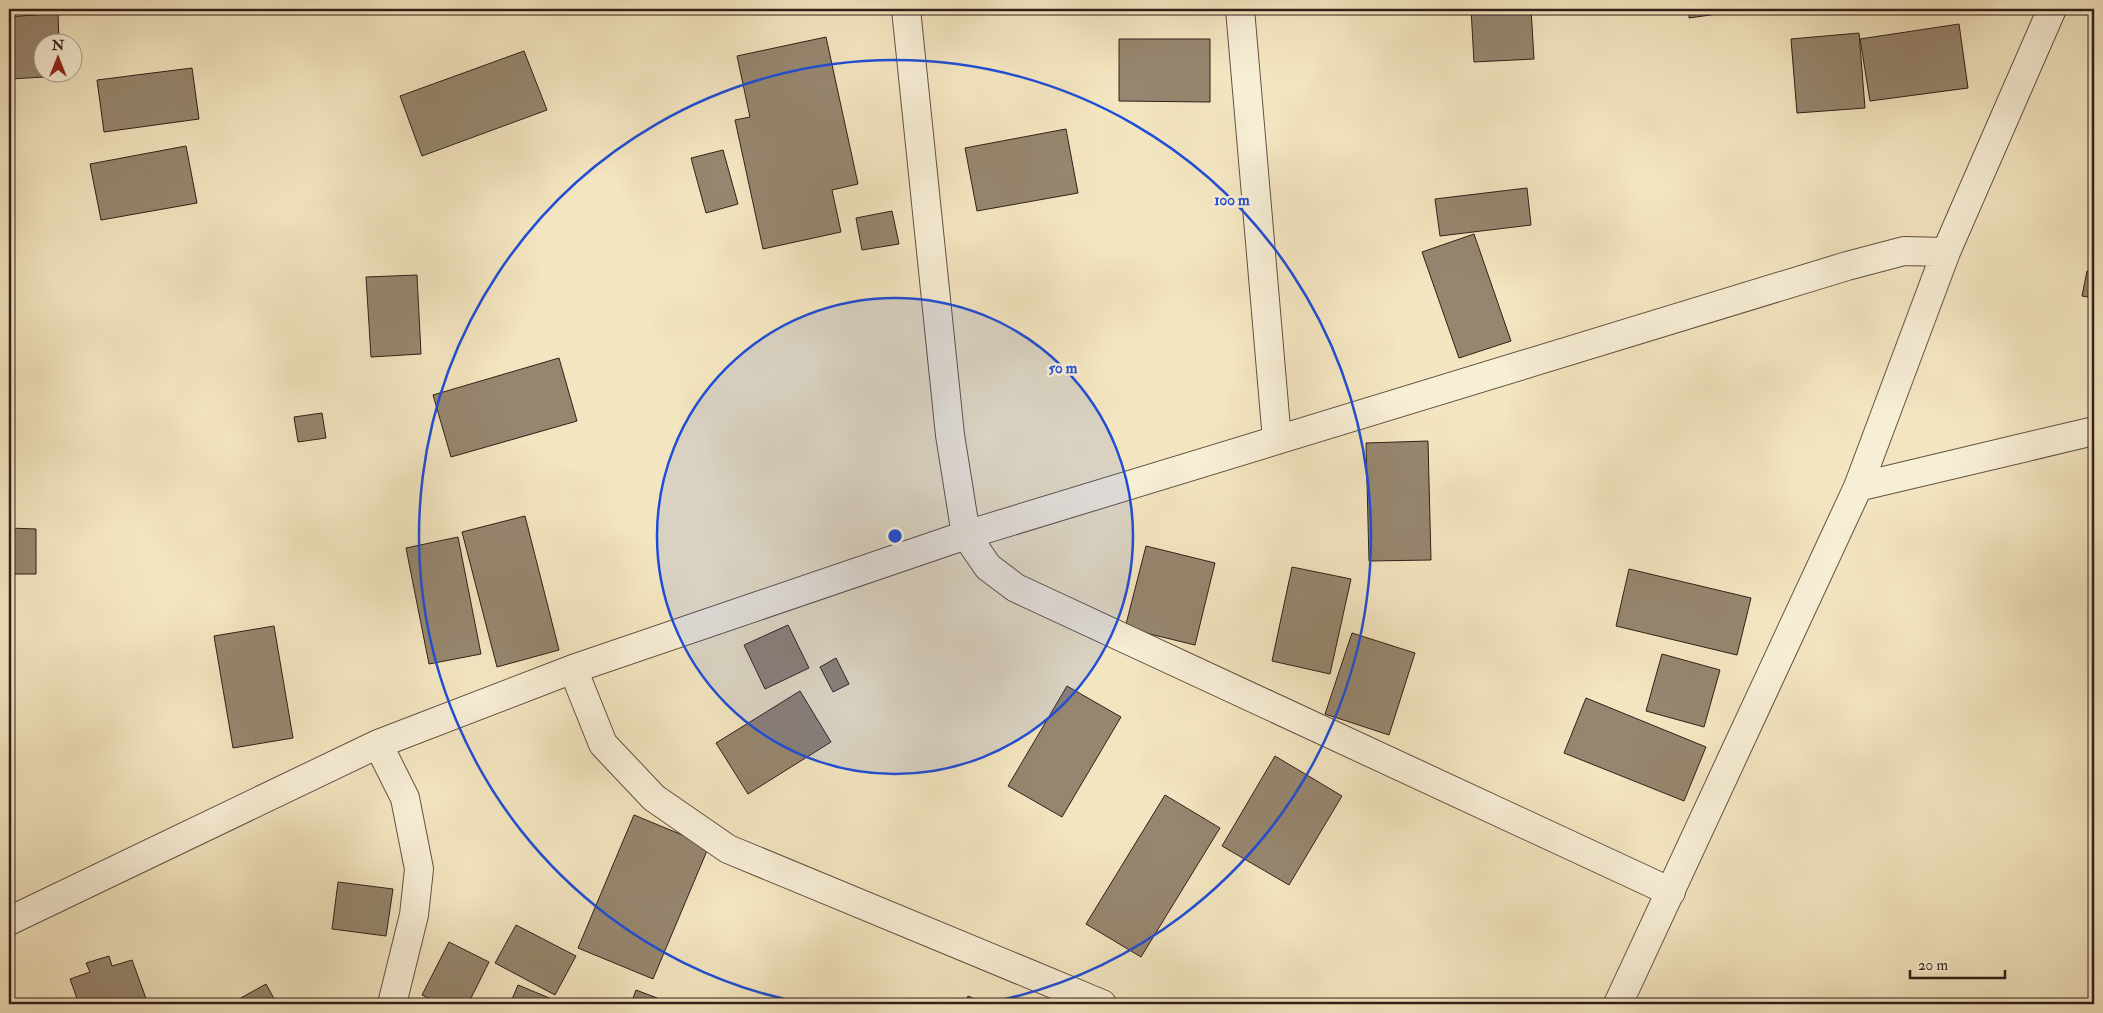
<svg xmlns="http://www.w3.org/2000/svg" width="2103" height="1013" font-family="'IM FELL Double Pica',serif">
	<rect width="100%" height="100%" fill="#f3e5c0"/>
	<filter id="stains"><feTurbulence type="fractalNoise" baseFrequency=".004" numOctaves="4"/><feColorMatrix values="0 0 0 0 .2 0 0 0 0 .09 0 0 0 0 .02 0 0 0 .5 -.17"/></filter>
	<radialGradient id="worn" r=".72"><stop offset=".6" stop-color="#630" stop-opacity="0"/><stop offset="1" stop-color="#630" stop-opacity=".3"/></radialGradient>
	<path fill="#96866f" stroke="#311f18" d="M1471 9H1531L1534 59 1474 62Z
		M1689 9H1753L1689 18Z
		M58 13 59 42H42V72H62V76L9 79V17Z
		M1959 24 1968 88 1870 101 1860 39Z
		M1859 33 1865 108 1797 113 1791 39Z
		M826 37 858 184 832 190 841 232 763 249 735 120 750 117 737 56Z
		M1119 39H1210V102L1119 101Z
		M524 51 547 110 422 156 400 96Z
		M192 68 199 119 104 132 97 80Z
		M1066 129 1078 193 977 211 965 148Z
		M186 146 197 203 101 220 90 164Z
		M723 150 738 204 706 213 691 158Z
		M1527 188 1531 225 1440 236 1435 199Z
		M892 211 899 244 862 250 856 218Z
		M1474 234 1511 341 1459 358 1422 252Z
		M2087 271 2094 273V298L2082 296Z
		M417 275 421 354 371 357 366 277Z
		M559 358 577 421 451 457 433 395Z
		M322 413 326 438 298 442 294 417Z
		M1428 441 1431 560 1369 561 1366 443Z
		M525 516 559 650 497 667 462 532Z
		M9 528 36 529V574H9Z
		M458 537 481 654 429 664 406 548Z
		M1146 546 1215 563 1195 645 1125 628Z
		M1292 567 1351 579 1330 674 1272 661Z
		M1629 569 1751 598 1737 655 1616 626Z
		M788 625 809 668 765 689 744 645Z
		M274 626 293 738 233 748 214 636Z
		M1352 633 1415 653 1389 735 1325 714Z
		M1662 654 1720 670 1704 727 1646 711Z
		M836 658 849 684 833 692 820 667Z
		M1067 686 1121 717 1062 817 1008 786Z
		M800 691 831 742 748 794 716 743Z
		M1586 698 1706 747 1684 801 1564 753Z
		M1275 756 1342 796 1289 885 1222 846Z
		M1165 795 1220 828 1141 957 1086 924Z
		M634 815 709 846 653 979 578 948Z
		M338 882 393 889 386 936 332 929Z
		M516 925 576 956 555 995 495 963Z
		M449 942 489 962 468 1004H440L422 995Z
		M109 956 112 966 132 960 148 1004H79L70 979 90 972 86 963Z
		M266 984 277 1004H230Z
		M518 985 559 1002 558 1004H510Z
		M636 990 673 1004H631Z
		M968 996 986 1004H964Z"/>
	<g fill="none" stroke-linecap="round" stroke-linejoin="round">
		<defs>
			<path id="street" d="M906 9 950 435 966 535 988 567 1016 588 1671 892
				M1240 9 1277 440
				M1858 487 2094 431
				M573 669 603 744 654 798 728 849 1102 1004
				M378 744 405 798 419 869 414 915 392 1004
				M9 921 378 744 573 669 966 535 1847 266 1904 251 1946 252
				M1618 1004 1858 487 1946 252 2052 9"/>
		</defs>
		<use href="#street" stroke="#625042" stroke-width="30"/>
		<use href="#street" stroke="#f7eed6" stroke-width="28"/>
	</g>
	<circle cx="895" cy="536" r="238" fill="#1d4ed8" fill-opacity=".12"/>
	<g fill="none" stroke="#1d4ed8" stroke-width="2.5">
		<circle cx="895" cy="536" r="238"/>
		<path d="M808 1004A476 476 0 1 1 982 1004"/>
	</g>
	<circle cx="895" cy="536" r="8" fill="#1d4ed8" stroke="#f7eed6" stroke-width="2.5"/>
	<g font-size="15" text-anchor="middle" font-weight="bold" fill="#1d4ed8" stroke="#f7eed6" stroke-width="5" stroke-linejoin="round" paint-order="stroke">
		<text x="1232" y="205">100 m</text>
		<text x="1063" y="373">50 m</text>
	</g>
	<rect width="2103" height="1013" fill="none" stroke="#f3e5c0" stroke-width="30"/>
	<rect x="10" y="10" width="2083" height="993" fill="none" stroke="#311f18" stroke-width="2.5"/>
	<rect x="15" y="15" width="2073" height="983" fill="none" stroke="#311f18"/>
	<g transform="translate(58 58)"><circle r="24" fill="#f7eed6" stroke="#a89b8a"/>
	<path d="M0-4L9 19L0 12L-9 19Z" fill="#8f2418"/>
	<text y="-8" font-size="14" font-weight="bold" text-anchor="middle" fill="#311f18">N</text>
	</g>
	<path d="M1910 970v8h95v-8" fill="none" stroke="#311f18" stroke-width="2.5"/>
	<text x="1918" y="970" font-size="15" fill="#311f18" stroke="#f7eed6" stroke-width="4" paint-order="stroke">20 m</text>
	<rect width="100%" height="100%" filter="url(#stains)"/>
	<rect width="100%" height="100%" fill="url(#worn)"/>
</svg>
